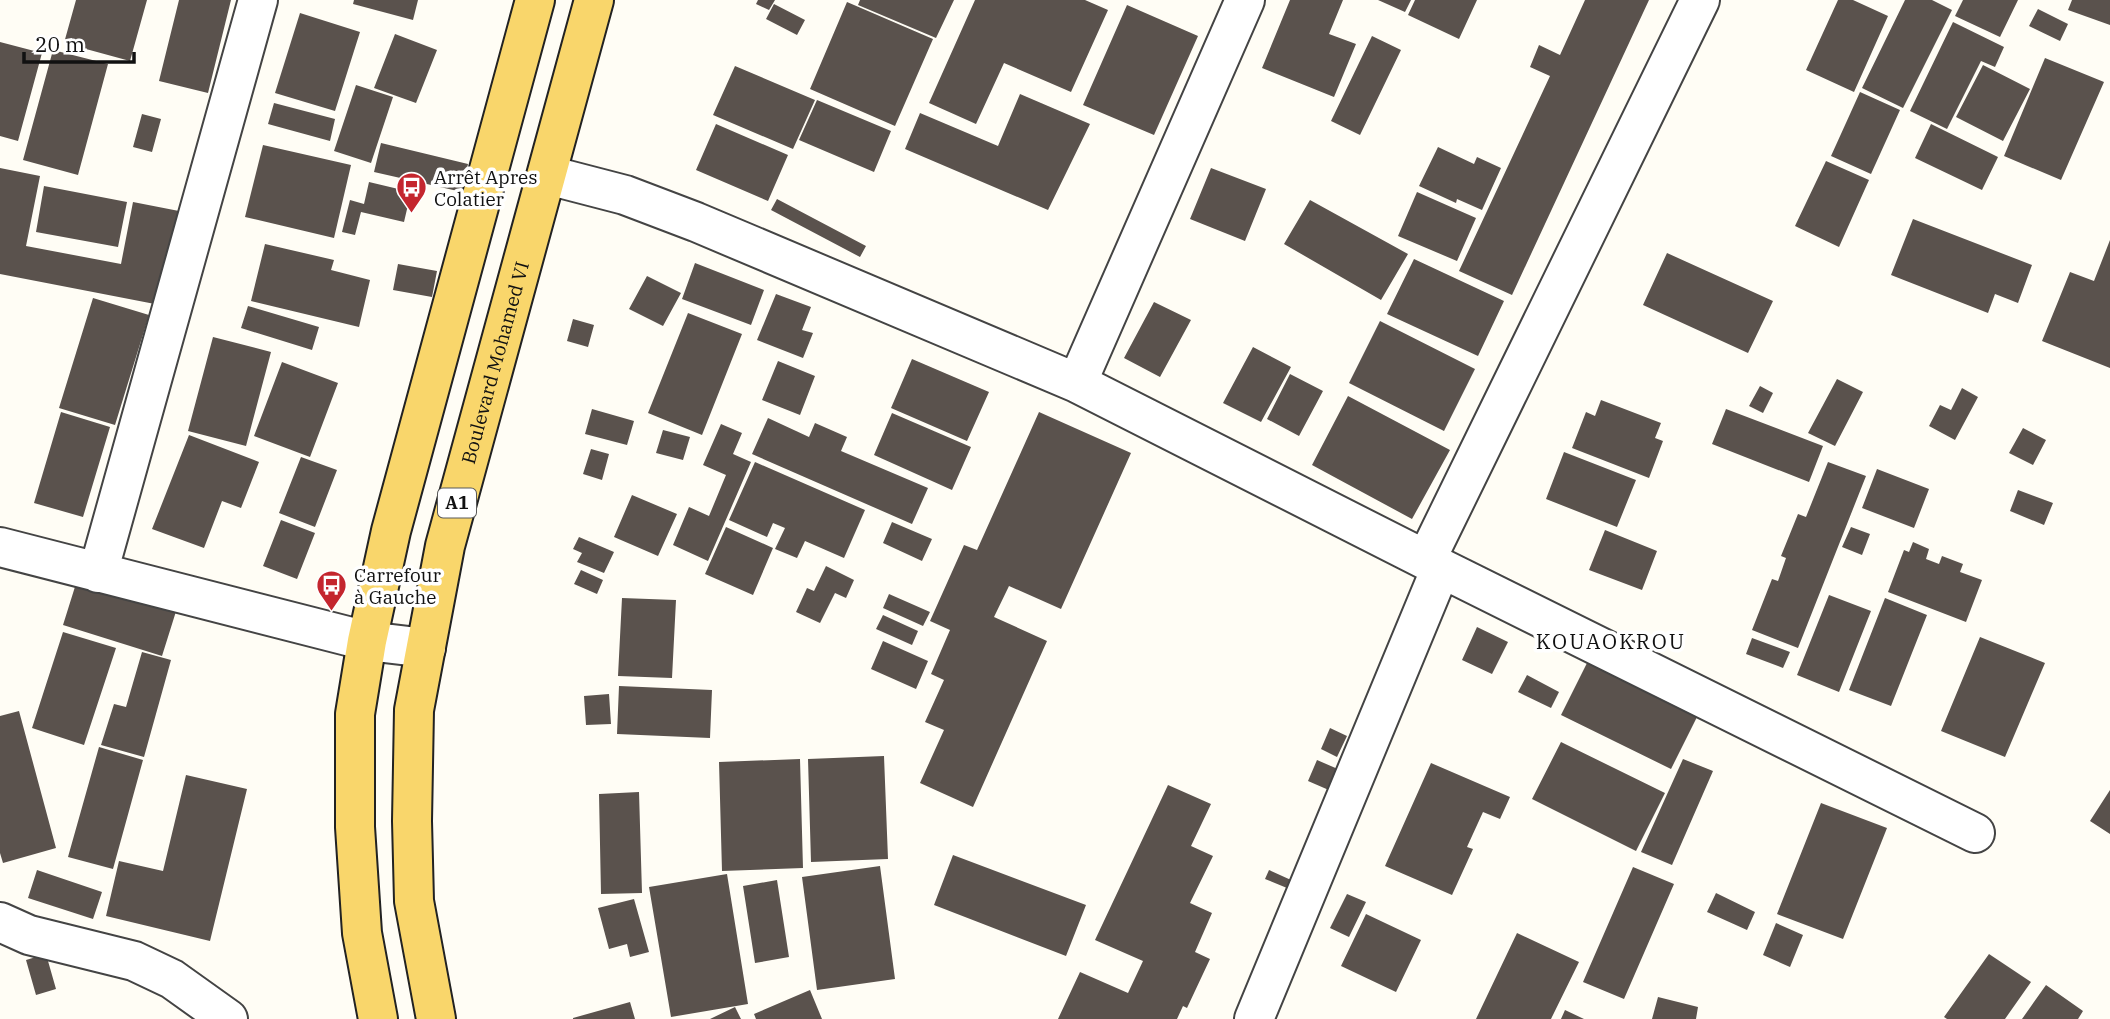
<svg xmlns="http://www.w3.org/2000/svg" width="2110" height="1019" font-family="'IBM Plex Serif',serif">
	<rect width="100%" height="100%" fill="#fffdf5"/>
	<path fill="#5a524d" d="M76 0H147L130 61 64 43Z
		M179 0H231L208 93 159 81Z
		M354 0H418L413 20 353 4Z
		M758 0H775L769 10 756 4Z
		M860 0H954L936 38 858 5Z
		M975 0H1085L1108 10 1071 92 1004 63 976 124 929 103Z
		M1290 0H1343L1329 34 1356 44 1334 97 1262 68Z
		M1378 0H1411L1405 12Z
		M1415 0H1477L1459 39 1408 15Z
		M1585 0H1649L1512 295 1459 271 1550 76 1530 67 1539 45 1560 55Z
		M1838 0H1853L1888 16 1854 92 1806 70Z
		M1905 0H1932L1952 10 1903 108 1862 88Z
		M1963 0H2018L2000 37 1955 16Z
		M2072 0H2110V25L2068 10Z
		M847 2 933 39 895 126 810 89Z
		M774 4 805 20 797 35 766 19Z
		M1127 5 1198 36 1154 135 1083 105Z
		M2038 9 2068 24 2060 41 2029 26Z
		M300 13 360 32 335 111 275 93Z
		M1953 22 2004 47 1995 67 1981 61 1947 129 1910 111Z
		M395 34 437 50 416 103 374 88Z
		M1372 36 1401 50 1360 135 1331 121Z
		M0 42 42 53 18 141 0 136Z
		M53 50 108 64 78 175 23 160Z
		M2045 58 2104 82 2061 180 2004 156Z
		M1983 65 2030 89 2003 141 1956 117Z
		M735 66 815 100 793 149 713 115Z
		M356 85 393 97 371 163 334 151Z
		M1860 92 1900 110 1871 174 1831 156Z
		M1020 94 1090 124 1048 210 905 149 920 113 998 146Z
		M817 100 891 131 874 172 799 140Z
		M274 103 335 119 330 141 268 124Z
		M142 114 161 119 152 152 133 147Z
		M716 124 788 155 768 201 696 170Z
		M1931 124 1998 157 1982 190 1915 158Z
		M381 143 468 164 462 192 374 172Z
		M263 145 351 165 334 238 245 217Z
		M1438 147 1474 164 1477 157 1501 168 1482 210 1457 199 1456 203 1419 186Z
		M1826 161 1869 180 1839 247 1795 226Z
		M0 168 40 176 26 246 121 264 133 202 179 211 160 305 0 274Z
		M1211 168 1266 189 1245 241 1190 219Z
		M369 182 411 192 404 222 361 212 355 235 342 232 350 200 364 204Z
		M44 186 127 202 118 247 36 232Z
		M1417 192 1476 218 1457 261 1398 236Z
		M777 199 866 246 860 257 771 210Z
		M1310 200 1408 254 1381 300 1284 244Z
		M1913 219 2032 265 2018 303 1995 294 1988 313 1891 275Z
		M2110 240V368L2042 341 2070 272 2094 281Z
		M265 244 334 260 331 270 370 280 359 327 251 301Z
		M1667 253 1773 301 1748 353 1643 305Z
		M1414 259 1504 301 1478 356 1387 314Z
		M695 263 764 290 751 325 682 299Z
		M398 264 437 271 432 297 393 290Z
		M647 276 681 293 663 326 629 309Z
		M776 294 811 307 802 330 813 333 803 358 757 340Z
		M93 298 149 315 115 425 59 408Z
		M1154 302 1191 320 1160 377 1124 358Z
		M248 306 319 327 312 350 241 328Z
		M688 313 742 334 702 435 648 413Z
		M573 319 594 325 588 347 567 341Z
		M1380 321 1475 369 1444 431 1349 383Z
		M213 337 271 352 246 446 188 431Z
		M1253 347 1291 367 1261 422 1223 403Z
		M912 359 989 392 967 441 891 408Z
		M778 361 815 376 800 415 762 400Z
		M282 362 338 383 310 457 254 436Z
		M1290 374 1323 391 1299 436 1267 419Z
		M1837 379 1863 392 1835 446 1808 433Z
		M1760 386 1773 393 1763 413 1749 406Z
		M1962 388 1978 397 1955 440 1929 426 1940 405 1951 410Z
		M1348 396 1450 450 1412 519 1312 465Z
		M1601 400 1661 423 1655 438 1663 441 1649 478 1572 448 1586 412 1595 416Z
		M592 409 634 421 627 445 585 434Z
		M1726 409 1823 446 1809 482 1712 444Z
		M61 412 110 427 83 517 34 503Z
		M1039 412 1131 453 1061 609 1009 586 994 617 1047 641 973 807 920 783 944 730 925 722 944 680 931 674 950 630 930 621 964 545 977 550Z
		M892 413 971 447 952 490 874 455Z
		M768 418 809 437 815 423 847 437 841 451 928 488 912 524 752 454Z
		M721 424 742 433 733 454 751 462 708 561 673 545 689 507 709 516 726 475 703 465Z
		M2023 428 2046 440 2033 465 2009 453Z
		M663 430 690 437 683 460 656 453Z
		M189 435 259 462 241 508 222 501 204 548 152 529Z
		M591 449 609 454 602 480 583 474Z
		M1564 452 1636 480 1617 527 1546 499Z
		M301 457 337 470 315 527 279 513Z
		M755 462 865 510 844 558 805 541 797 558 775 549 785 528 773 523 767 537 729 520Z
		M1828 462 1866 476 1798 648 1752 630 1772 579 1778 581 1786 558 1781 556 1798 514 1806 517Z
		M1877 469 1929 489 1914 528 1862 508Z
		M2018 490 2053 503 2044 525 2010 511Z
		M632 495 677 514 658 556 614 537Z
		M281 520 315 533 297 579 263 566Z
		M892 522 932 539 922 561 883 543Z
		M726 527 773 548 753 595 705 574Z
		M1851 527 1870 534 1862 555 1842 547Z
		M1605 530 1657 551 1642 590 1589 570Z
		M579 537 614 552 604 573 577 562 582 553 573 549Z
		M1913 542 1929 549 1926 559 1939 564 1942 556 1963 564 1960 572 1982 580 1966 622 1888 592 1904 550 1909 552Z
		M826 566 854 580 846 598 835 593 820 623 796 612 807 588 814 591Z
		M581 570 603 580 597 594 574 584Z
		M79 574 178 605 162 656 63 625Z
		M889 594 930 612 923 626 883 608Z
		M1829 595 1871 611 1839 692 1797 675Z
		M622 598 676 600 672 678 618 676Z
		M1885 598 1927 615 1891 706 1849 690Z
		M883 615 918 631 912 645 876 629Z
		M1477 627 1508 642 1492 674 1462 660Z
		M63 632 116 648 84 745 32 728Z
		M1980 637 2045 663 2005 757 1941 731Z
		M1752 638 1790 652 1783 668 1746 654Z
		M883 641 928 661 916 689 871 669Z
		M1593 651 1703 705 1671 769 1561 715Z
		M142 652 171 660 144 757 101 745 114 704 126 707Z
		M1527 675 1559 692 1551 708 1518 692Z
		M619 686 712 690 710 738 617 734Z
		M609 694 611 724 586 725 584 696Z
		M19 711 56 848 3 863 0 853V716Z
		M1330 728 1347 736 1337 757 1321 749Z
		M1561 742 1665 793 1636 851 1532 799Z
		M99 747 143 760 113 869 68 857Z
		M884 756 888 859 811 862 808 759Z
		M800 759 803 868 722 871 719 762Z
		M1683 759 1713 771 1672 865 1641 852Z
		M1317 760 1347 773 1338 794 1308 781Z
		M1431 763 1510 797 1500 819 1483 812 1467 847 1473 849 1452 895 1385 866Z
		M186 775 247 789 210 941 106 916 119 861 163 871Z
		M1168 785 1211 804 1191 846 1213 856 1190 903 1212 913 1195 952 1210 959 1187 1008 1183 1006 1177 1019H1058L1080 972 1128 993 1143 961 1095 940Z
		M2110 790V834L2090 821Z
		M639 792 642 893 601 894 599 794Z
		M1821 803 1887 828 1843 939 1777 914Z
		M953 855 1086 905 1066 956 934 905Z
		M880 866 895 979 817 990 802 877Z
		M1633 867 1674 884 1624 999 1583 982Z
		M37 870 102 892 93 919 28 898Z
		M1269 870 1291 880 1287 888 1265 879Z
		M727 874 748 1004 671 1017 649 887Z
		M777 880 789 957 755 963 743 886Z
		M1716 893 1755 912 1747 930 1707 912Z
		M1347 894 1366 902 1349 937 1330 928Z
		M634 899 649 952 630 957 627 944 609 949 598 908Z
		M1366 914 1421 940 1396 992 1341 966Z
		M1776 923 1803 935 1790 967 1763 955Z
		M1517 933 1579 962 1551 1019H1476Z
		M46 954 56 989 36 995 26 960Z
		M1989 954 2031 982 2005 1019H1947L1944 1017Z
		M2046 985 2083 1011 2078 1019H2022Z
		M810 990 822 1019H756L754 1014Z
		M1658 997 1698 1007 1696 1019H1652Z
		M630 1002 635 1019H573V1018Z
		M735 1007 741 1019H710Z
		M1565 1010 1584 1019H1561Z"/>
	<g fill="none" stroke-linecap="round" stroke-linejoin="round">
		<defs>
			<path id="street" d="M548 175 625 195 696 222 1077 383 1426 560
				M1077 383 1245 0
				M0 547 367 641 426 648
				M1441 568 1975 833
				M98 573 258 0
				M0 922 29 935 134 961 172 979 228 1019
				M1254 1019 1441 568 1426 560 1700 0"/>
			<g id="primary">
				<path d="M378 1019 362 933 355 827V714L367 641 391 531 535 0"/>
				<path id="s1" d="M436 1019 414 901 412 821 414 710 445 546 594 0"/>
			</g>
		</defs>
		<use href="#street" stroke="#444" stroke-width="42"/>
		<use href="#primary" stroke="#222" stroke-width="42"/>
		<use href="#street" stroke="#fff" stroke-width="38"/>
		<use href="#primary" stroke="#f9d66b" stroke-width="38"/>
	</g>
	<defs>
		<symbol id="bus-pin" viewBox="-11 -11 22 30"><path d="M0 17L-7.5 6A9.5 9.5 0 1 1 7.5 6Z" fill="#c4262e" stroke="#fff"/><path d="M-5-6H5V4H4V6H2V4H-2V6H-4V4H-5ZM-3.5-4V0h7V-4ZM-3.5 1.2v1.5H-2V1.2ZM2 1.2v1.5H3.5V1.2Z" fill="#fff"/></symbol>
	</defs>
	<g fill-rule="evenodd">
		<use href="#bus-pin" x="394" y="170" width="35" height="47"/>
		<use href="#bus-pin" x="314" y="568" width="35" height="47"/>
	</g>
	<g text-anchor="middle" stroke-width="7" stroke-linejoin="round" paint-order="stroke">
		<rect fill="#fff" stroke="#585858" stroke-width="2" x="438" y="488.5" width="38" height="29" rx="5"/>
		<g font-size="18" font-weight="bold" fill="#111">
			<text x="457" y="509">A1</text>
		</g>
		<g font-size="19" fill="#111" stroke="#fff" text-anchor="start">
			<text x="434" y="184">Arrêt Apres<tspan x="434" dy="22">Colatier</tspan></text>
			<text x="354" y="582">Carrefour<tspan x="354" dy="22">à Gauche</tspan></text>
		</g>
		<g font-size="19" fill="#111" stroke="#fff">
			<text dy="7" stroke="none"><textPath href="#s1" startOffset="668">Boulevard Mohamed VI</textPath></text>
		</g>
		<g font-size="21" letter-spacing="2" fill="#111" stroke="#fff">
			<text x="1611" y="649">KOUAOKROU</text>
		</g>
	</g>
	<path d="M24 52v10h110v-10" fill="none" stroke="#111111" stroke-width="3.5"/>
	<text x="35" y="52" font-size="21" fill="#111111" stroke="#ffffff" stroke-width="5" paint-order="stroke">20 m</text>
</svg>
